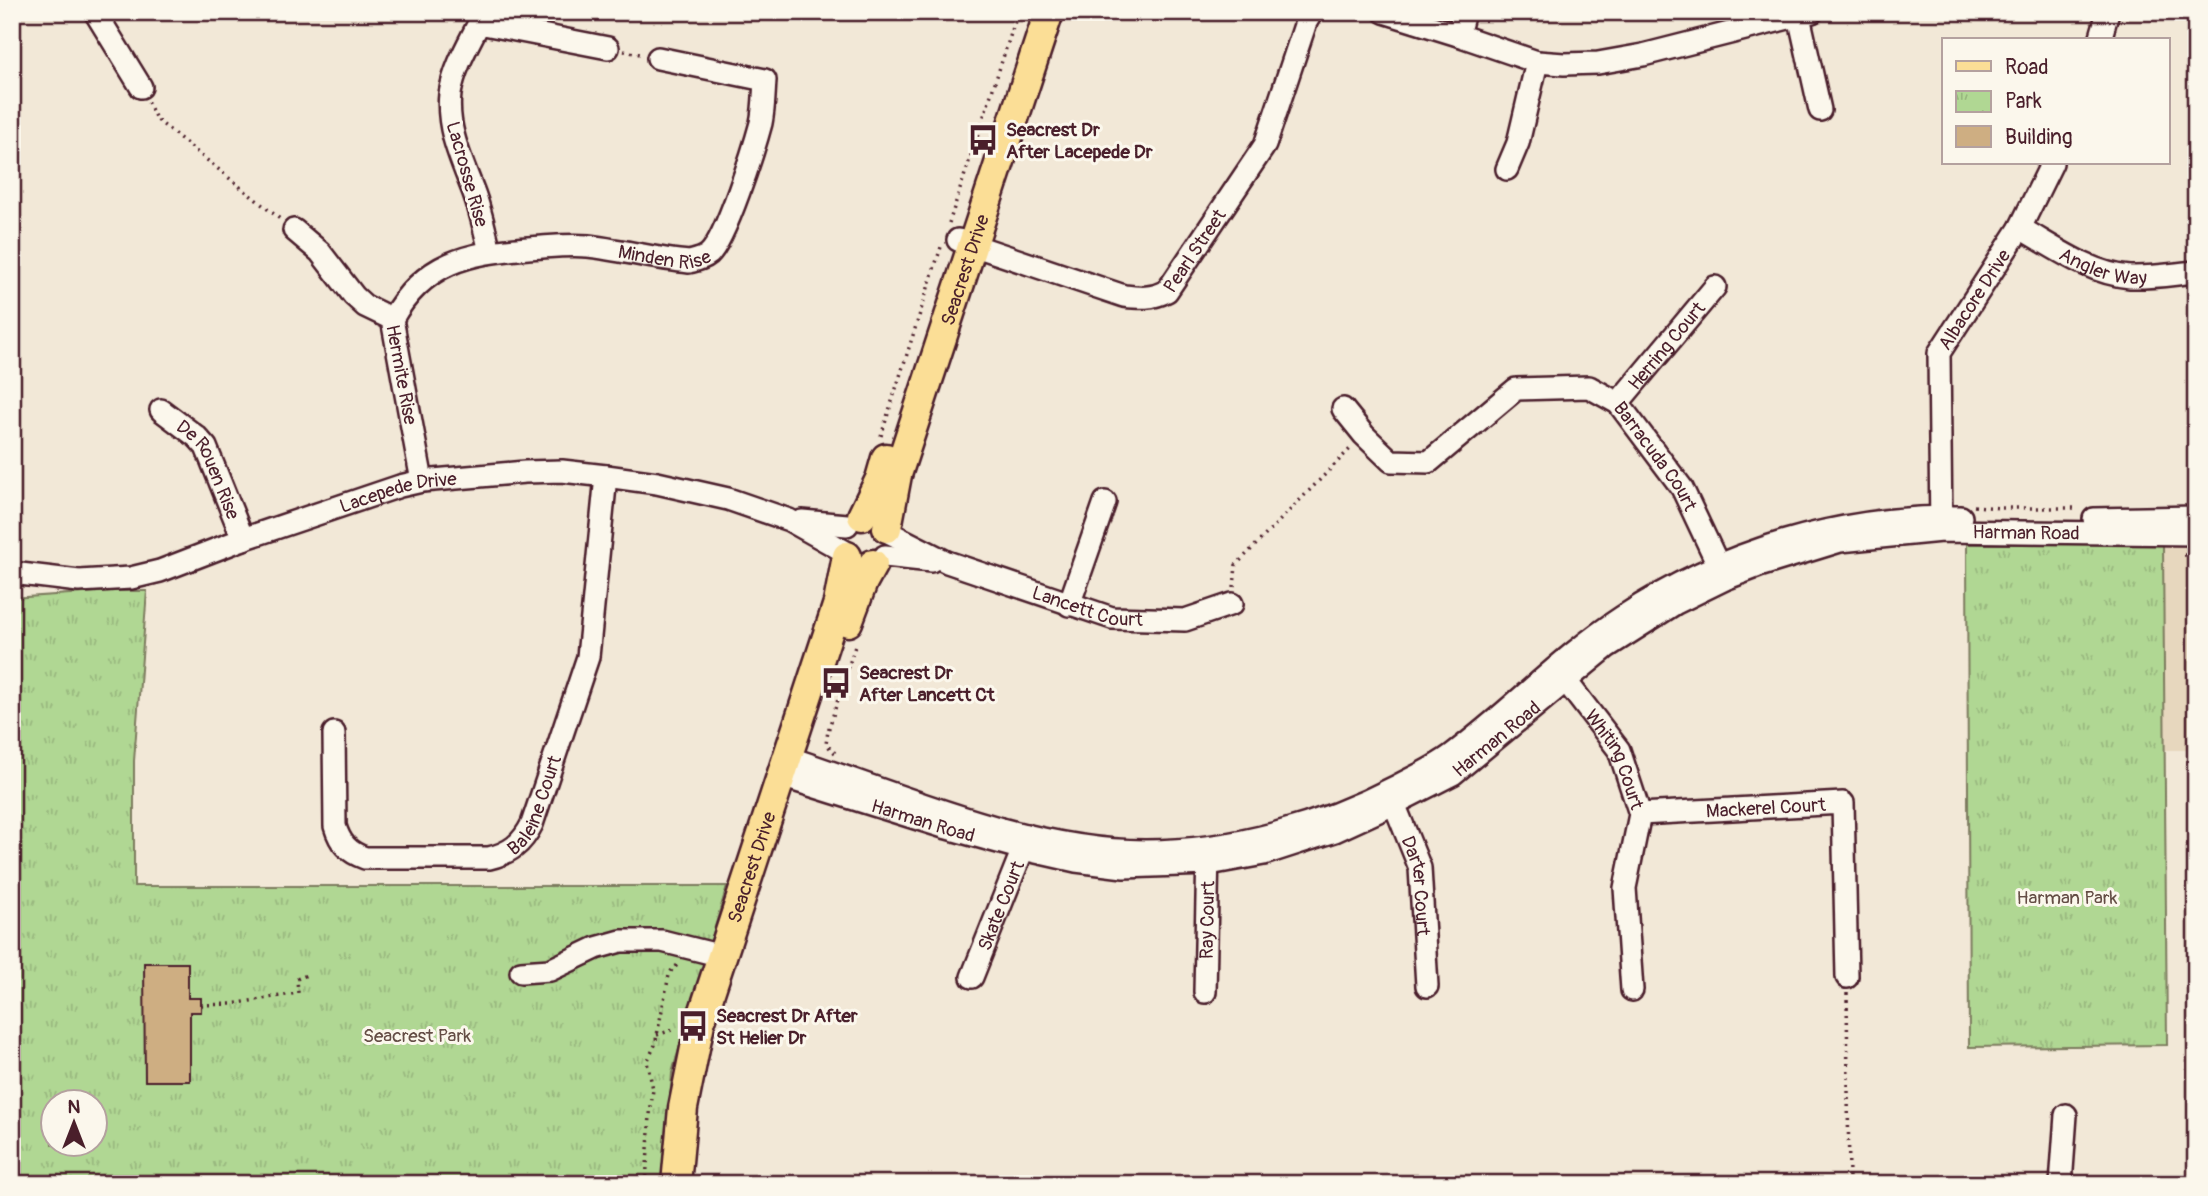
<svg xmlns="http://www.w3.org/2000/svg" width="2208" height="1196" font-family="Pangolin,sans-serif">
	<defs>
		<pattern id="park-tufts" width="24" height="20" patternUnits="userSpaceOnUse" patternTransform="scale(1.75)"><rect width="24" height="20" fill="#b0d793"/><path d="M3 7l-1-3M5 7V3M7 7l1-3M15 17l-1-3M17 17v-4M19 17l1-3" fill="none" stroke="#99b87f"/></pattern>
	</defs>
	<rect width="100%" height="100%" fill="#f2e8d7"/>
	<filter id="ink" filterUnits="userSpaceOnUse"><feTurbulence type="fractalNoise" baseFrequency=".0143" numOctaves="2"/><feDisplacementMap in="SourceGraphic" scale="14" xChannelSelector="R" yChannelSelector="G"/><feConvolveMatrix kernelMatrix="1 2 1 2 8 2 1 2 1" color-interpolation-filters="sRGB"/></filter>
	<g filter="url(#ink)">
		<path fill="#e7d7be" d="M2196 543V750H2165L2163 544Z"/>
		<path fill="url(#park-tufts)" stroke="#7d7b5f" stroke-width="2" fill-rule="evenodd" d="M1967 544H2163L2167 1045 1969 1047Z
			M113 591H147L134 761V886H727L672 1073 664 1184H12V598ZM52 1102H94V1144H52Z"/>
		<path fill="#ceae82" stroke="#4a1f2b" stroke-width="2" d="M144 963H188V998H201V1012H190V1081H145Z"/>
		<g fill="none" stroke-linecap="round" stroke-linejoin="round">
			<defs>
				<g id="minor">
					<path d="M95 12 141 87"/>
					<path d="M1384 12 1458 35 1537 62 1564 64 1598 63 1643 55 1812 12"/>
					<path d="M1799 16 1820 110"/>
					<path d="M1458 35 1464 12"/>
					<path d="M2100 40 2108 12"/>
					<path d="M1507 169 1518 143 1537 62"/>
					<path id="s1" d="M2020 228C2054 247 2090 274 2130 277 2151 278 2174 274 2196 272"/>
					<path id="s2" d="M294 230 320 252 354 296 365 306 392 319 422 481"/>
					<path id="s3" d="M958 240 1124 296C1140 298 1152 299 1167 291L1265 145 1306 22 1312 12"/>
					<path d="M490 251C485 232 481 212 474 193 462 161 446 129 450 94 454 68 468 45 479 23L608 48"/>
					<path id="s4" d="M392 319C424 262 468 253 528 248 548 247 568 244 588 246 622 250 655 259 689 262 697 260 703 259 709 254 726 238 754 149 761 123 764 109 764 94 765 80L658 58"/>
					<path id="s5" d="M1618 403 1715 287"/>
					<path id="s6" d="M1343 409 1364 435 1391 461 1429 462 1516 389 1589 387 1618 403 1682 488 1724 577"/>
					<path id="s7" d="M161 410 197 437 206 447 243 539"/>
					<path d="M2094 519 2196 517"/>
					<path d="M802 521 847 525"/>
					<path id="s8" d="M1941 529 1939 353 2020 228 2052 163"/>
					<path id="s9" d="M890 533 947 562 1112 618 1185 620 1232 604"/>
					<path d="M885 556 931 561"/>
					<path id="s10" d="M12 573 79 581 131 578 160 571 243 539 400 486 422 481 525 472 562 471 606 476 657 483 728 499 789 520 844 551"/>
					<path d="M1069 605 1105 502"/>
					<path id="s11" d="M1556 668 1619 750 1640 814 1625 888 1632 990"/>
					<path id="s12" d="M334 733 335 826C340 843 348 852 365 858H489C510 853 522 844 532 824L588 657 606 476"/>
					<path d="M787 757C900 794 1026 851 1145 851 1233 851 1320 826 1397 786 1416 776 1436 767 1453 754 1511 711 1561 657 1622 617 1722 551 1841 515 1961 517"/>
					<path id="s13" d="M781 776 947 828 1023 849 1076 861 1124 867 1209 864 1264 854 1335 831 1394 804 1453 774 1607 647 1676 603 1725 579 1759 566 1840 541 1941 531 2196 534"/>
					<path id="s14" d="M1389 791 1420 868 1427 986"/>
					<path id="s15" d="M1640 814 1843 803 1847 977"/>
					<path d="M521 972 550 970 596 948 621 941H662L722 956"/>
					<path id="s16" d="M972 977 1023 849 1026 835"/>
					<path id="s17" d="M1205 992 1208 851"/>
					<path d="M2061 1184 2066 1115"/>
				</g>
				<g id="major">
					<path d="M862 516 880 479 886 458"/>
					<path id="s18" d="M887 528 897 475 1049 12"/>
					<path d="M848 622 863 582 873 564"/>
					<path id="s19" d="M676 1184 683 1108 700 1023 838 603 847 556"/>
				</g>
			</defs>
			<use href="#minor" stroke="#4a1f2b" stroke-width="26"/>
			<use href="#major" stroke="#4a1f2b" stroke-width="33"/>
			<path stroke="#4a1f2b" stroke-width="3.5" stroke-dasharray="2 5" stroke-linecap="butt" d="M624 51 640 54
				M148 102 156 119 280 219
				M949 223 1018 12
				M881 436 941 247
				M1974 506 2002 508H2078
				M2184 555H2196
				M1234 587 1236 565 1352 447
				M835 753 826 744 828 731 856 643
				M1847 993 1849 1184
				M201 1005 232 1004 298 993 297 979 309 974
				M657 1035 675 1029
				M646 1184 650 1115 653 1089 647 1062 655 1045 669 975 673 968 678 965"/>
			<use href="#minor" stroke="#fbf7ec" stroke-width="21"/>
			<use href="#major" stroke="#fbde96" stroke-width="28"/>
		</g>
	</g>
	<defs>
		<symbol id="bus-bare" viewBox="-9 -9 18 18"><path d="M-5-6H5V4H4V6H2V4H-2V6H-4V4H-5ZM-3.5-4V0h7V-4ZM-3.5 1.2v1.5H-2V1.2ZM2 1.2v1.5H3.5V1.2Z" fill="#4a1f2b" stroke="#fbf7ec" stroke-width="2.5" paint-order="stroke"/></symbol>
	</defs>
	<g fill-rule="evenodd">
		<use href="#bus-bare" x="961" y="118" width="44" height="44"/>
		<use href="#bus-bare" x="814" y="661" width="44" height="44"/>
		<use href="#bus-bare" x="671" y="1004" width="44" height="44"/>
	</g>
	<g text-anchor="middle" stroke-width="6" stroke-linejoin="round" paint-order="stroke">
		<g font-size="19" font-weight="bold" fill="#4a1f2b" stroke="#fbf7ec" text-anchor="start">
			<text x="1006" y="136">Seacrest Dr<tspan x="1006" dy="22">After Lacepede Dr</tspan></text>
			<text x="859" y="679">Seacrest Dr<tspan x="859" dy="22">After Lancett Ct</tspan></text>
			<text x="716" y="1022">Seacrest Dr After<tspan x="716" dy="22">St Helier Dr</tspan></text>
		</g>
		<g font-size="19" fill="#4a1f2b" stroke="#fbf7ec">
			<text transform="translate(468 174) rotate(74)" y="7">Lacrosse Rise</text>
			<text dy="7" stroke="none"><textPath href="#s4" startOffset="299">Minden Rise</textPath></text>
			<text dy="7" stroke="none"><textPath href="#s3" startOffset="268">Pearl Street</textPath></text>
			<text dy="7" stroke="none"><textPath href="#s1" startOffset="93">Angler Way</textPath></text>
			<text dy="7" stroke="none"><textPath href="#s18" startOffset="270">Seacrest Drive</textPath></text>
			<text dy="7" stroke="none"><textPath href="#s8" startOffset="240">Albacore Drive</textPath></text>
			<text dy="7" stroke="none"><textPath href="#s5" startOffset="75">Herring Court</textPath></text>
			<text dy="7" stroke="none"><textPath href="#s2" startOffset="191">Hermite Rise</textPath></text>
			<text dy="7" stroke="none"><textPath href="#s6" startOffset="394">Barracuda Court</textPath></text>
			<text dy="7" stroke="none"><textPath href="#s7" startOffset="79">De Rouen Rise</textPath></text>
			<text dy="7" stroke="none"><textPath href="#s10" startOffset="401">Lacepede Drive</textPath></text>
			<text dy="7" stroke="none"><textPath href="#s13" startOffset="1346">Harman Road</textPath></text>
			<text dy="7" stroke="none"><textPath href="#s9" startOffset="212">Lancett Court</textPath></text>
			<text dy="7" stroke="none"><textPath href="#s13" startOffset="758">Harman Road</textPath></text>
			<text dy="7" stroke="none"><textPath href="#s11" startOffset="110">Whiting Court</textPath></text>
			<text dy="7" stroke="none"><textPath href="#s12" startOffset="338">Baleine Court</textPath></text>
			<text dy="7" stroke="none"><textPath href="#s15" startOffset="126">Mackerel Court</textPath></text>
			<text dy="7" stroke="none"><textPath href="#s13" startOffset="149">Harman Road</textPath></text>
			<text dy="7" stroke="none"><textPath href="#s19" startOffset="327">Seacrest Drive</textPath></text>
			<text dy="7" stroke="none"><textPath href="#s14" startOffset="100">Darter Court</textPath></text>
			<text dy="7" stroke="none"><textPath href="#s16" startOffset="77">Skate Court</textPath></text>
			<text dy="7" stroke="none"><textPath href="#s17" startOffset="72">Ray Court</textPath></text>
		</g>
		<g font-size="19" fill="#644d45" stroke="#fbf7ec">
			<text x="2067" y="904">Harman Park</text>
			<text x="417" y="1042">Seacrest Park</text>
		</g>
	</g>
	<rect width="2208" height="1196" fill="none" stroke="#fbf7ec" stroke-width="42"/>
	<rect x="21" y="21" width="2166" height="1154" fill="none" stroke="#4a1f2b" stroke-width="2.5" filter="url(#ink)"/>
	<rect x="1942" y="38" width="228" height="126" fill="#fbf7ec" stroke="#b4a19f" stroke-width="2"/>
	<rect x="1956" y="61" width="35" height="10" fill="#fbde96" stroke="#b4a19f" stroke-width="2"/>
	<text x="2005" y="74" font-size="21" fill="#4a1f2b">Road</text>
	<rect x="1956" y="91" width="35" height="21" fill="url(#park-tufts)" stroke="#b4a19f" stroke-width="2"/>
	<text x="2005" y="108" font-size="21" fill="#4a1f2b">Park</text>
	<rect x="1956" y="126" width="35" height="21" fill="#ceae82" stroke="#b4a19f" stroke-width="2"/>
	<text x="2005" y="144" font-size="21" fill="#4a1f2b">Building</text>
	<g transform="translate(74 1123)"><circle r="33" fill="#fbf7ec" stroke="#b4a19f" stroke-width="2"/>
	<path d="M0-5L12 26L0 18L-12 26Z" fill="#4a1f2b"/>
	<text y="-10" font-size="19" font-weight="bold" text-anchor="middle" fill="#4a1f2b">N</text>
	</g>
</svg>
